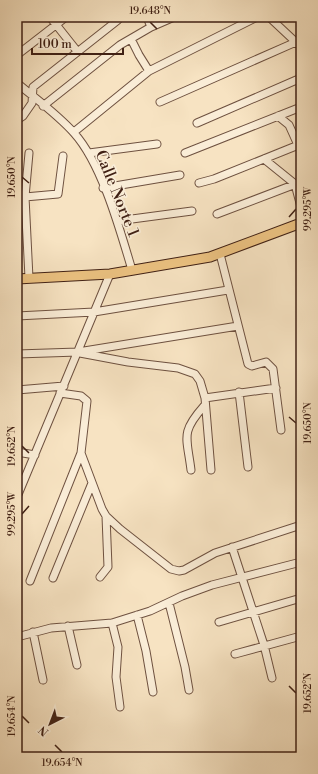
<svg xmlns="http://www.w3.org/2000/svg" width="318" height="774" font-family="'Libre Bodoni',serif">
	<rect width="100%" height="100%" fill="#f7e3c2"/>
	<filter id="stains"><feTurbulence type="fractalNoise" baseFrequency=".005" numOctaves="4"/><feColorMatrix values="0 0 0 0 .2 0 0 0 0 .09 0 0 0 0 .02 0 0 0 .5 -.17"/></filter>
	<radialGradient id="worn" r=".72"><stop offset=".6" stop-color="#630" stop-opacity="0"/><stop offset="1" stop-color="#630" stop-opacity=".3"/></radialGradient>
	<g fill="none" stroke-linecap="round" stroke-linejoin="round">
		<defs>
			<path id="minor" d="M50 17 77 51
				M147 17 151 27
				M269 17 301 47
				M131 39 139 55 149 71
				M17 55 66 17
				M17 83C36 99 58 115 74 133 102 164 120 230 132 270
				M160 102 296 42
				M43 106 120 45 151 27 174 17
				M278 116 289 125 298 145
				M17 120 23 116 32 103 33 87 118 20
				M197 123 301 78
				M74 132 149 71 257 17
				M29 153 25 197 29 278
				M89 153 157 144
				M185 153 301 107
				M264 159 295 184 301 207
				M199 183 214 179 301 144
				M103 188 180 175
				M25 197 58 194 63 156
				M217 214 301 182
				M117 221 192 211
				M220 254 248 364 252 366 266 362 273 369 281 430
				M17 316 94 312 228 290
				M80 353 128 362 178 368 195 374 200 381 205 398 211 470
				M17 354 78 352 238 326
				M17 390 64 386
				M239 392 248 467
				M60 393 81 396 87 401 81 453 102 509 106 516 120 529 171 569 179 571 184 570 215 553 301 525
				M205 398 276 388
				M17 452 35 455
				M191 470C187 437 180 433 204 406
				M17 497 110 274
				M232 547 264 645 272 678
				M100 577 108 567 106 516
				M53 578 92 483
				M30 581 81 453
				M169 603 185 667 189 690
				M137 615 146 651 153 692
				M219 622 301 598
				M112 623 118 647 116 677 120 707
				M68 626 77 665
				M33 632 43 680
				M17 637 51 628 112 623 150 611 182 596 212 585 301 562
				M235 654 301 636"/>
			<path id="major" d="M17 279 110 274 210 257 301 223"/>
		</defs>
		<use href="#minor" stroke="#6e5140" stroke-width="9"/>
		<use href="#major" stroke="#402014" stroke-width="11"/>
		<use href="#minor" stroke="#faedd7" stroke-width="7"/>
		<use href="#major" stroke="#ecc281" stroke-width="9"/>
	</g>
	<path fill="none" stroke="#402014" stroke-width="1.5" d="M150 22 157 29M22 177 29 183M289 217 296 209M289 417 296 423M22 446 29 453M22 514 29 506M289 686 296 693M22 716 29 723M55 745 62 752"/>
	<g text-anchor="middle" stroke-width="3.5" stroke-linejoin="round" paint-order="stroke">
		<g font-size="16" fill="#402014" stroke="#faedd7">
			<text transform="translate(118 193) rotate(68)" y="6">Calle Norte 1</text>
		</g>
	</g>
	<rect width="318" height="774" fill="none" stroke="#f7e3c2" stroke-width="44"/>
	<g transform="translate(50 724) rotate(222)" stroke="#faedd7" stroke-width="3" paint-order="stroke">
	<path d="M0-3L7 15L0 10L-7 15Z" fill="#402014"/>
	<text y="-6" font-size="11" font-weight="bold" text-anchor="middle" fill="#402014">N</text>
	</g>
	<path d="M32 48v6h91v-6" fill="none" stroke="#402014" stroke-width="2"/>
	<text x="38" y="48" font-size="12" fill="#402014" stroke="#faedd7" stroke-width="3" paint-order="stroke">100 m</text>
	<rect x="22" y="22" width="274" height="730" fill="none" stroke="#402014" stroke-width="1.5"/>
	<g font-size="10" text-anchor="middle" fill="#402014">
		<text x="150" y="14">19.648°N</text>
		<text transform="translate(11 177) rotate(-90)" y="4">19.650°N</text>
		<text transform="translate(307 209) rotate(-90)" y="4">99.295°W</text>
		<text transform="translate(307 423) rotate(-90)" y="4">19.650°N</text>
		<text transform="translate(11 446) rotate(-90)" y="4">19.652°N</text>
		<text transform="translate(11 514) rotate(-90)" y="4">99.295°W</text>
		<text transform="translate(307 693) rotate(-90)" y="4">19.652°N</text>
		<text transform="translate(11 716) rotate(-90)" y="4">19.654°N</text>
		<text x="62" y="766">19.654°N</text>
	</g>
	<rect width="100%" height="100%" filter="url(#stains)"/>
	<rect width="100%" height="100%" fill="url(#worn)"/>
</svg>
